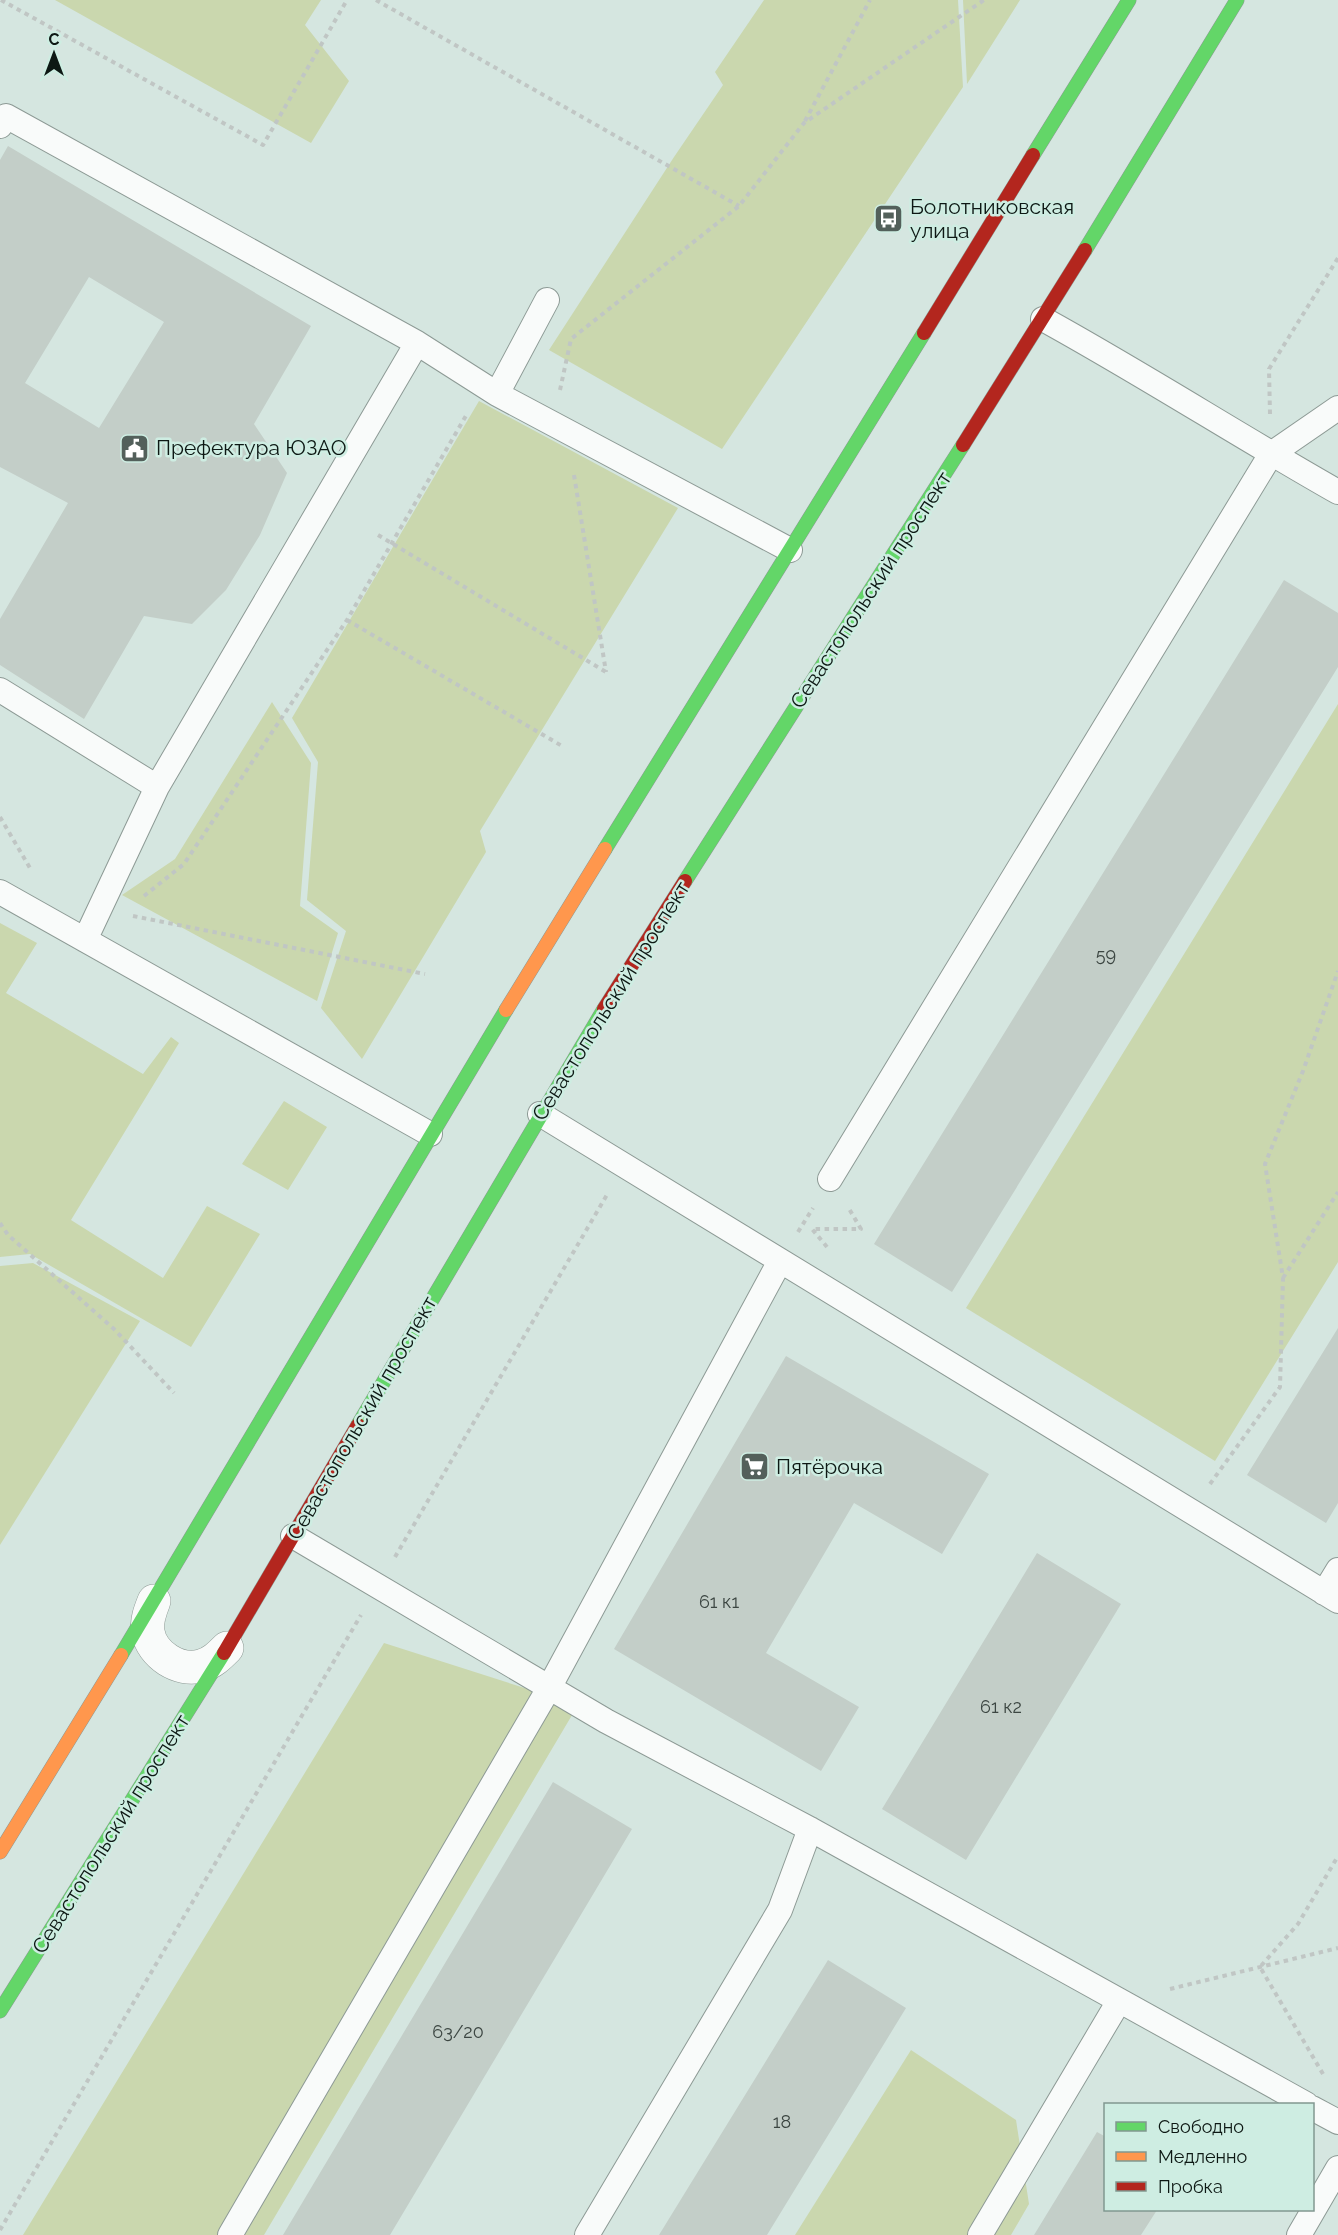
<svg xmlns="http://www.w3.org/2000/svg" width="1338" height="2235" font-family="Raleway,sans-serif">
	<rect width="100%" height="100%" fill="#d5e6e0"/>
	<path fill="#cad7ae" d="M55 0H321L305 25 349 81 311 143Z
		M764 0H958L963 87 722 449 549 350 674 157 723 85 715 72Z
		M963 0H1020L967 84Z
		M479 401 678 508 480 831 486 852 362 1059 321 1008 346 931 307 900 318 762 292 718Z
		M272 702 311 763 300 906 338 933 317 1001 122 895 175 859Z
		M1338 704V1262L1215 1461 966 1308Z
		M0 923 37 943 6 993 143 1074 171 1037 179 1043 71 1220 163 1278 207 1206 260 1234 191 1347 30 1254 0 1257Z
		M284 1101 327 1127 288 1190 242 1164Z
		M33 1263 140 1321 0 1545V1266Z
		M384 1643 578 1705 264 2235H23Z
		M911 2050 1016 2120 1029 2204 1011 2235H795Z"/>
	<path fill="#c3cec8" fill-rule="evenodd" d="M8 146 311 326 254 424 287 473 260 535 226 590 192 624 144 616 84 719 0 665V619L68 503 0 467V160ZM89 277 164 322 99 428 25 383Z
		M1284 580 1338 613V667L952 1292 874 1244Z
		M1338 1328V1503L1326 1523 1247 1475Z
		M786 1356 989 1474 942 1554 854 1503 766 1653 859 1707 821 1771 614 1649Z
		M1037 1553 1121 1604 966 1860 882 1809Z
		M553 1782 632 1829 390 2235H283Z
		M828 1960 906 2008 767 2235H659Z
		M1097 2132 1106 2137V2210H1157L1141 2235H1034Z"/>
	<g fill="none" stroke-linecap="round" stroke-linejoin="round">
		<defs>
			<path id="lane" d="M0 126 6 116 417 343 497 394 790 550
				M1043 319C1143 374 1239 436 1338 492
				M497 394 547 300
				M0 690 157 787
				M0 892 430 1134
				M85 940 157 787 417 343
				M540 1114 1338 1601
				M830 1179 1271 454 1338 408
				M293 1536 606 1721 810 1829 1306 2104
				M1324 1593 1338 1570
				M1312 2108 1338 2122
				M230 2235 549 1688 780 1261
				M587 2235 780 1910 810 1829
				M980 2235 1119 2001
				M1299 2235 1338 2168"/>
			<path id="street" d="M154 1601C150 1611 146 1621 148 1632 152 1655 179 1672 201 1666 212 1663 219 1656 227 1648"/>
			<path id="fast" d="M1033 155 1129 0
				M1085 250 1237 0
				M605 849 924 333
				M685 881 963 445
				M358 1425 604 1009
				M121 1655 506 1010
				M0 2011 224 1653"/>
			<path id="slow" d="M506 1010 605 849
				M0 1852 121 1655"/>
			<path id="jam" d="M924 333 1033 155
				M963 445 1085 250
				M604 1009 685 881
				M224 1653 358 1425"/>
		</defs>
		<use href="#lane" stroke="#8d9a95" stroke-width="26"/>
		<use href="#street" stroke="#8d9a95" stroke-width="34"/>
		<use href="#fast" stroke="#8d9a95" stroke-width="15"/>
		<use href="#slow" stroke="#8d9a95" stroke-width="15"/>
		<use href="#jam" stroke="#8d9a95" stroke-width="15"/>
		<path stroke="#c0c6c4" stroke-width="4" stroke-dasharray="4.5 4.5" stroke-linecap="butt" d="M1 0 263 145 347 0
			M376 0 739 206
			M805 121 870 0
			M560 390 571 339 739 206 804 123 984 0
			M1270 414 1269 369 1338 258
			M574 475 606 672
			M378 535 606 672
			M347 620 562 746
			M0 817 30 868
			M144 896 184 864 347 620 467 414
			M133 916 425 974
			M0 1223 8 1235 114 1329 174 1393
			M798 1232 813 1208
			M827 1247 812 1229H861L848 1207
			M1283 1278 1338 1192
			M1210 1484 1280 1387 1283 1278 1265 1164 1303 1071 1338 971
			M395 1557 608 1193
			M1170 1989 1338 1948
			M1323 2074 1260 1967 1298 1924 1338 1856
			M0 2230 361 1615"/>
		<use href="#lane" stroke="#f9fbfa" stroke-width="24"/>
		<use href="#street" stroke="#f9fbfa" stroke-width="33"/>
		<use href="#fast" stroke="#63d668" stroke-width="14"/>
		<use href="#slow" stroke="#ff974d" stroke-width="14"/>
		<use href="#jam" stroke="#b3261e" stroke-width="14"/>
	</g>
	<defs>
		<symbol id="bus-square" viewBox="-11 -11 22 22"><rect x="-9" y="-9" width="18" height="18" rx="4" fill="#53605b" stroke="#ceede2"/><path d="M-5-6H5V4H4V6H2V4H-2V6H-4V4H-5ZM-3.5-4V0h7V-4ZM-3.5 1.2v1.5H-2V1.2ZM2 1.2v1.5H3.5V1.2Z" fill="#fff"/></symbol>
		<symbol id="civic-square" viewBox="-11 -11 22 22"><rect x="-9" y="-9" width="18" height="18" rx="4" fill="#53605b" stroke="#ceede2"/><path d="M-.6-6.5H3V-4.5H.6V-3L4-1V1h2V6H-6V1h2V-1L-.6-3ZM-1.2 2.5V6h2.4V2.5Z" fill="#fff"/></symbol>
		<symbol id="supermarket-square" viewBox="-11 -11 22 22"><rect x="-9" y="-9" width="18" height="18" rx="4" fill="#53605b" stroke="#ceede2"/><path d="M-6-5.5h2.5l.6 2H6L4.5 2H-2.5L-4.4-4H-6ZM-1.5 3.2a1.3 1.3 0 1 0 .1 0ZM3 3.2a1.3 1.3 0 1 0 .1 0Z" fill="#fff"/></symbol>
	</defs>
	<g fill-rule="evenodd">
		<use href="#bus-square" x="872" y="202" width="33" height="33"/>
		<use href="#civic-square" x="118" y="432" width="33" height="33"/>
		<use href="#supermarket-square" x="738" y="1450" width="33" height="33"/>
	</g>
	<g text-anchor="middle" stroke-width="5" stroke-linejoin="round" paint-order="stroke">
		<g font-size="18" fill="#3c4642">
			<text x="1106" y="961">59</text>
			<text x="719" y="1608">61 к1</text>
			<text x="1001" y="1713">61 к2</text>
			<text x="458" y="2038">63/20</text>
			<text x="782" y="2128">18</text>
		</g>
		<g font-size="21" fill="#0d1814" stroke="#ceede2" text-anchor="start">
			<text x="910" y="214">Болотниковская<tspan x="910" dy="24">улица</tspan></text>
			<text x="156" y="455">Префектура ЮЗАО</text>
			<text x="776" y="1474">Пятёрочка</text>
		</g>
		<g font-size="21" fill="#0d1814" stroke="#ceede2">
			<text transform="translate(871 590) rotate(-57)" y="7">Севастопольский проспект</text>
			<text transform="translate(611 1001) rotate(-58)" y="7">Севастопольский проспект</text>
			<text transform="translate(362 1418) rotate(-60)" y="7">Севастопольский проспект</text>
			<text transform="translate(111 1834) rotate(-58)" y="7">Севастопольский проспект</text>
		</g>
	</g>
	<rect x="1104" y="2103" width="210" height="108" fill="#ceede2" stroke="#819890" stroke-width="1.5"/>
	<rect x="1116" y="2122" width="30" height="9" fill="#63d668" stroke="#819890" stroke-width="1.5"/>
	<text x="1158" y="2133" font-size="18" fill="#0d1814">Свободно</text>
	<rect x="1116" y="2152" width="30" height="9" fill="#ff974d" stroke="#819890" stroke-width="1.5"/>
	<text x="1158" y="2163" font-size="18" fill="#0d1814">Медленно</text>
	<rect x="1116" y="2182" width="30" height="9" fill="#b3261e" stroke="#819890" stroke-width="1.5"/>
	<text x="1158" y="2193" font-size="18" fill="#0d1814">Пробка</text>
	<g transform="translate(54 54)" stroke="#ceede2" stroke-width="4.5" paint-order="stroke">
	<path d="M0-4.5L10 22L0 15L-10 22Z" fill="#0d1814"/>
	<text y="-9" font-size="16" font-weight="bold" text-anchor="middle" fill="#0d1814">С</text>
	</g>
</svg>
